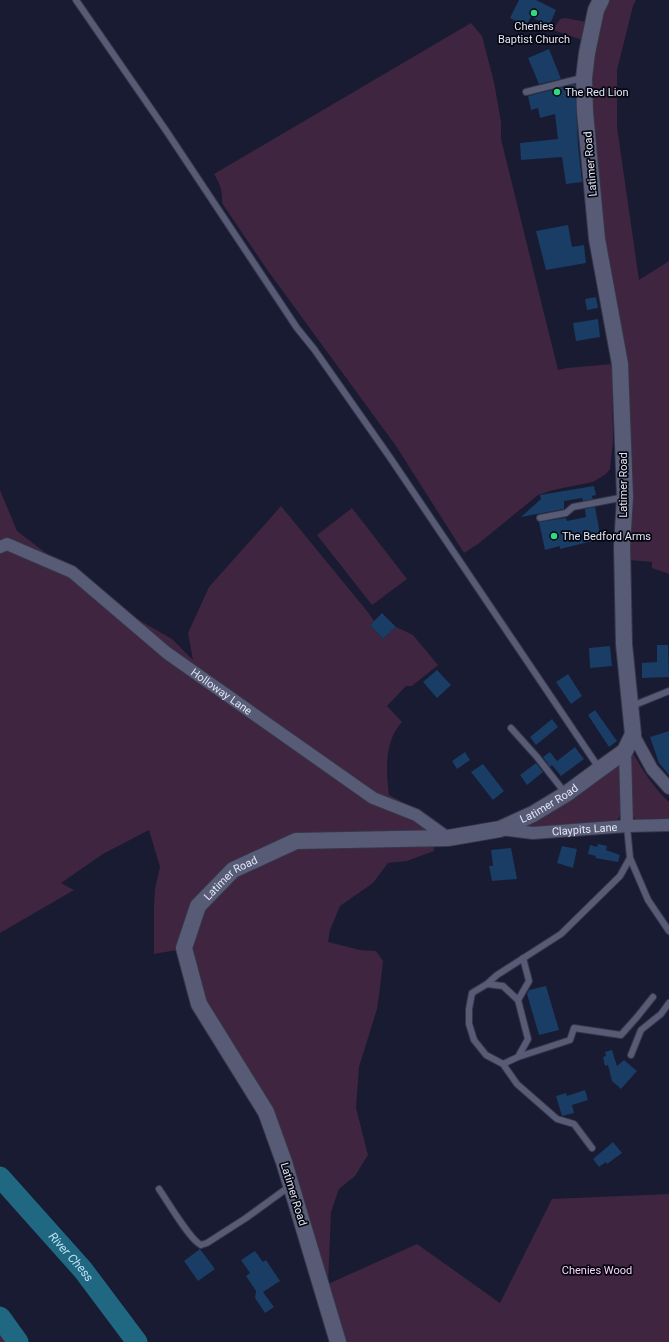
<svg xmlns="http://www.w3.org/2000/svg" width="669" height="1342" font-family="Roboto,sans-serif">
	<rect width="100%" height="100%" fill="#181b31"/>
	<path fill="#3f253f" d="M607 0H636L633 6 617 70V127L639 280 669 261V574L652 568V562L629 560 605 246 595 160 591 60Z
		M565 18 586 22 582 40 553 30 560 19Z
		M471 23 482 36 494 82 501 122V139L558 370 567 368 612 364 613 441 610 469 606 474 593 482 553 490 538 495 478 544 464 553 396 446 268 271 222 203C223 191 220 184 214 174Z
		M0 490 17 531 118 608 172 639 193 660 188 633 209 587 281 506 367 611 374 621 370 625 383 639 396 627 413 635 438 665 412 686H406L387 706 402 722C384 741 386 771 389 795L425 814 421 825 430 835 296 839 232 867 177 950 154 954V905L155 889 160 867 149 830 103 854 61 883 74 890 0 933Z
		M352 508 407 579 372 605 317 535Z
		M633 753C643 771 654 788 669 802V818L636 819 631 815 630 754Z
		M616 765H619L622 814 616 821 610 822 526 829 524 824Z
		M433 840 434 851 407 861 388 863 373 883 340 906 330 930 328 942 360 950 376 951 383 961 380 988 377 1009 359 1067 356 1108 368 1155 355 1176 339 1189 331 1212 328 1284 417 1244 500 1303 552 1199 669 1194V1342H344L281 1140 202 1003 187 948 199 906 235 871 297 843Z
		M0 1317 18 1342H0Z"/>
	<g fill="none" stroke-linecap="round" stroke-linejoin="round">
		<g stroke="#206782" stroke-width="21">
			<path id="s1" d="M0 1177 83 1270 137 1342"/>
			<path d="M0 1317 18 1342"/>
		</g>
	</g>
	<path fill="#193d64" d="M519 0H536L556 10 549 26 531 17 526 26 510 18Z
		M549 49 561 79 539 84 528 58Z
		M575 84 578 145 582 182 566 184 562 157 521 160 520 143 558 139 555 114 540 118 538 108 531 110 528 96Z
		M568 225 572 247 584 245 586 263 546 270 536 231Z
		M596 297 598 308 587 310 585 299Z
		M598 319 600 337 576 341 573 323Z
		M594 486 596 495 592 496 593 499 583 501 582 498 564 501V509L521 517 541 499 540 495Z
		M595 507 601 539 560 549V546L545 550 539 522 566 518 567 521 586 517 585 509Z
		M382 613 396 627 383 639 370 625Z
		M657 645H668L669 677 642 678V663L657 662Z
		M610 646 612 666 590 668 589 648Z
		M437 670 451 685 437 698 423 682Z
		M568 674 582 696 571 704 556 682Z
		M595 710 617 741 609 747 588 715Z
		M552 719 558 727 536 745 530 737Z
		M669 731V775L659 763 650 737Z
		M575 747 584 759 561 776 552 765 550 767 543 757 550 752 557 761Z
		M465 752 470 760 457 769 452 761Z
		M536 763 543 772 527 785 520 775Z
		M483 764 504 791 493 800 471 772Z
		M598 844 607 846 606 850 620 855 618 862 595 858 596 856 588 854 590 845 597 847Z
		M562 846 577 849 573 868 557 863Z
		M511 848 517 879 492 881 489 866H493L491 850Z
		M546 986 559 1030 539 1035 527 994 529 990Z
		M612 1050 617 1066 624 1060 637 1071 621 1089 612 1081 608 1065 605 1066 603 1057 606 1056 605 1052Z
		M585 1090 588 1100 572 1105 574 1113 562 1116 556 1096 566 1093 567 1096Z
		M613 1142 622 1153 607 1164 606 1162 599 1167 593 1159Z
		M200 1249 215 1269 198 1281 184 1261Z
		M255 1251 263 1262 266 1260 280 1281 263 1292 274 1307 265 1313 255 1298 256 1291 246 1276 250 1273 241 1260Z"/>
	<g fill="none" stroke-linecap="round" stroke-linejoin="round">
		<defs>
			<path id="lane" d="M76 0 167 132 297 328 314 349 391 459 599 768
				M526 92 582 78
				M540 518 566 513 573 507 625 497
				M632 706 669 691
				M511 728 537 757 566 794
				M627 826 630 858 648 900 669 931
				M487 984 503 986 518 1000 528 1039 518 1057 503 1064
				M518 1000 529 981 523 958
				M631 1055 641 1030 661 1014 669 1003
				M518 1057 570 1040 574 1028 621 1035 637 1017 653 997
				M592 1148 574 1124 557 1119 517 1084 503 1064 486 1055 474 1040 469 1024V1009L472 993 487 984 497 975 561 934 620 876 630 858
				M159 1189C168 1202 190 1240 201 1245L207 1243 246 1218 290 1186"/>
			<g id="street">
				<path id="s2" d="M0 547 7 544 72 572 167 653 373 798 416 815 448 838"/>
				<path d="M633 734 652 769 669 788"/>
				<path d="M625 751 627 826"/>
				<path id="s3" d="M500 829 533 833 627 826 669 825"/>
			</g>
			<g id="secondary">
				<path id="s4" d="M338 1342 284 1162 266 1112 199 1004 184 948 198 906 233 870 296 841 448 838 500 829 533 814 566 794 600 769 625 751 633 734 624 644 622 546 625 497 620 364 597 239 585 112 584 78 587 53 596 10 601 0"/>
			</g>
		</defs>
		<use href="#lane" stroke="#363649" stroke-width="8"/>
		<use href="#street" stroke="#363649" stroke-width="14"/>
		<use href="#secondary" stroke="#363649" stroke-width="18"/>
		<use href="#lane" stroke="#575b76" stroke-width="6"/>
		<use href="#street" stroke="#575b76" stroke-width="12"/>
		<use href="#secondary" stroke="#575b76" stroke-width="16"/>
	</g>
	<g fill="#32d882" stroke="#060710" stroke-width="1.5">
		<circle cx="534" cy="13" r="4"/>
		<circle cx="557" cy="92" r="4"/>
		<circle cx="554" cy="536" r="4"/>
	</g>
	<g text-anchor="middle" stroke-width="3.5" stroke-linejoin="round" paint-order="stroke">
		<g font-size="11" fill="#e2e5f5" stroke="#060710" text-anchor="start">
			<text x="534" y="30" text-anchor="middle">Chenies<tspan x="534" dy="13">Baptist Church</tspan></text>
			<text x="565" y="96">The Red Lion</text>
			<text x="562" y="540">The Bedford Arms</text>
		</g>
		<g font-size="11" fill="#e2e5f5" stroke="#060710">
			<text transform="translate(590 164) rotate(-95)" y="4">Latimer Road</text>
			<text transform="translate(623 485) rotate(-90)" y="4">Latimer Road</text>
			<text dy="4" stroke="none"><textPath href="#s2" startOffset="270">Holloway Lane</textPath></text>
			<text dy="4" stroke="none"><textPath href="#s4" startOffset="850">Latimer Road</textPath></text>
			<text dy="4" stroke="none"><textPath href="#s3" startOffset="85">Claypits Lane</textPath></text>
			<text dy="4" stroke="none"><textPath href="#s4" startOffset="514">Latimer Road</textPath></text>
			<text transform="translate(294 1194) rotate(73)" y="4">Latimer Road</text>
		</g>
		<g font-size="11" fill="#fad3f9" stroke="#060710">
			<text x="597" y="1274">Chenies Wood</text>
		</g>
		<g font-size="12" font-style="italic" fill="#c0e4f5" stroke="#060710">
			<text dy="4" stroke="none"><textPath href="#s1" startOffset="107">River Chess</textPath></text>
		</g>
	</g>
</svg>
